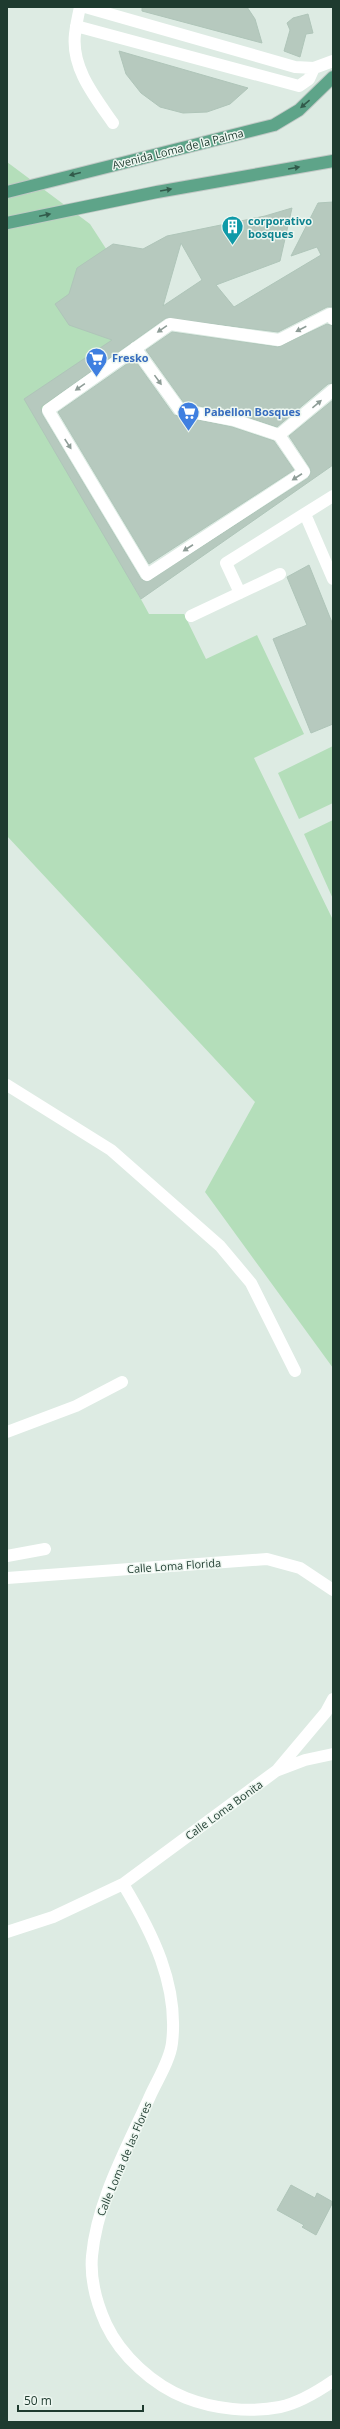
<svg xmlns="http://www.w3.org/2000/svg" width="340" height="2429" font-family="'Open Sans',sans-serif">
	<rect width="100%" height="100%" fill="#ddebe3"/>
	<path fill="#b4deba" d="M7 162 90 224 149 315 39 412 149 614H184L206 659 257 635 304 734 254 758 333 920V1368L205 1192 255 1102 7 836Z
		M333 746V803L299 819 278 773Z
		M333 820V899L304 834Z"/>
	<path fill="#b6c9be" stroke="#afc5b9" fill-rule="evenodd" d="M142 7H247L255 19 262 43 142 11Z
		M308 14 313 33 306 34 300 57 284 51 290 30 287 23 293 18Z
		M119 51 248 88 230 104 207 112 183 113 160 107 141 93 126 74Z
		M333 202V307H327L278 332 166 318 41 407 42 414 141 579 147 582 308 478 311 472 310 468 289 436 333 400V465L141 599 24 399 112 340 69 325 55 304 69 294 77 268 113 244 143 249 167 236 265 216 292 208 280 261 216 285 234 307 321 255 317 247 291 256 318 203ZM181 243 202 280 163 306Z
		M327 324 333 326V383L328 384 277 427 235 413 184 403 146 350 172 332 278 347Z
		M134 359 174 415 232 427 274 441 294 470 149 564 58 412Z
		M309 565 333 625V724L311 733 273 639 307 625 287 577Z
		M291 2185 315 2198 317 2193 333 2202 316 2235 302 2227 304 2225 277 2210Z"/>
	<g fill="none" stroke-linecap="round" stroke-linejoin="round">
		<defs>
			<path id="major" d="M7 192 274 125 299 110 333 77
				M7 223 157 192 333 161"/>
		</defs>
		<use href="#major" stroke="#c0c8c5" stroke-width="14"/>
		<path stroke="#fff" stroke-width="12" d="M80 7C78 16 76 25 75 34 71 68 95 97 113 123
			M85 7 295 67 314 68 333 61
			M76 26 299 86 309 79 314 68
			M135 348 180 410 234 420 279 435 304 472 147 575 48 410 170 324 279 340 330 314 333 319
			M279 435 333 390
			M305 514 333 579
			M240 593 226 563 333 496
			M191 616 280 574
			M7 1085 111 1150 220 1246 251 1283 295 1371
			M7 1432 76 1406 122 1382
			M7 1556 45 1549
			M7 1578 267 1559 300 1568 333 1590
			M278 1769 326 1712 333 1699
			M123 1884C152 1932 179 1985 172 2043 170 2060 158 2079 151 2094 128 2146 97 2200 92 2256 90 2279 97 2304 106 2324 121 2356 153 2385 186 2398 214 2409 250 2413 280 2407 299 2403 317 2392 333 2381
			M7 1932 53 1917 123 1884 276 1771 305 1760 333 1754"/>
		<use href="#major" stroke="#5ea489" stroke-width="12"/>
	</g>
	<defs><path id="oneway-solid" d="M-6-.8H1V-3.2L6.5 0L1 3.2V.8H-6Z"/></defs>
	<g fill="#315a4a">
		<use href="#oneway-solid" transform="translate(305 104) rotate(140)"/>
		<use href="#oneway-solid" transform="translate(294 168) rotate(-10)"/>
		<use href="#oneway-solid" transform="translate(75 174) rotate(166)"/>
		<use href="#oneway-solid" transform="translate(166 190) rotate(-10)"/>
		<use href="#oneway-solid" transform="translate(45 215) rotate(-12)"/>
	</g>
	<g fill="#8e9d97">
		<use href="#oneway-solid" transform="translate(162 329) rotate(145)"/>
		<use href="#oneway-solid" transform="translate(301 329) rotate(153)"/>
		<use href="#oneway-solid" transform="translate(158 380) rotate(54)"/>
		<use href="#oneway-solid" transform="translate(80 387) rotate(145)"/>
		<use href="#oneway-solid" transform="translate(317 404) rotate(-40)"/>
		<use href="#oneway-solid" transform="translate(68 444) rotate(57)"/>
		<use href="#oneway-solid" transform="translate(297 477) rotate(147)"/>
		<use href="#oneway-solid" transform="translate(188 548) rotate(147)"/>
	</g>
	<defs>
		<symbol id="building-pin" viewBox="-11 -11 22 30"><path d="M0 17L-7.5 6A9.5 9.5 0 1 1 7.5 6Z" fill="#0f9aa8" stroke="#eef7f1"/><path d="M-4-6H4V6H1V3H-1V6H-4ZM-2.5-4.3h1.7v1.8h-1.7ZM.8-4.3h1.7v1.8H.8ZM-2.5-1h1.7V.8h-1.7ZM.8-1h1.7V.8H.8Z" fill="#fff"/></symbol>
		<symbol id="supermarket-pin" viewBox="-11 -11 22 30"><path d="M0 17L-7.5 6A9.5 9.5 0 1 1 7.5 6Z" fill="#3f7fe0" stroke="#eef7f1"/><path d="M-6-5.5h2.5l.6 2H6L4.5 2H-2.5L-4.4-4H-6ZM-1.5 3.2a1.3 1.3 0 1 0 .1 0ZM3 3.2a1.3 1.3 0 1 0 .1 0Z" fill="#fff"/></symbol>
	</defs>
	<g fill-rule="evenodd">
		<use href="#building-pin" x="220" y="214" width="25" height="34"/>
		<use href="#supermarket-pin" x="84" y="346" width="25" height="34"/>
		<use href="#supermarket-pin" x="176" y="400" width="25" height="34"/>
	</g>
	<g text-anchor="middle" stroke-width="3" stroke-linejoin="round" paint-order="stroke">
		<g font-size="11" fill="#1e3b2f" stroke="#eef7f1">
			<text transform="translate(178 149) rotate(-14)" y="4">Avenida Loma de la Palma</text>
			<text transform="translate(174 1566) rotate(-4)" y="4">Calle Loma Florida</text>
			<text transform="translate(224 1810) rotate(-36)" y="4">Calle Loma Bonita</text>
			<text transform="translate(124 2159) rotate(-67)" y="4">Calle Loma de las Flores</text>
		</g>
		<g font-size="11" font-weight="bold" fill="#0d838f" stroke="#eef7f1" text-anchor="start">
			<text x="248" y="225">corporativo<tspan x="248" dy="13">bosques</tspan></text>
		</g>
		<g font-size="11" font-weight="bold" fill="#366cbe" stroke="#eef7f1" text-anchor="start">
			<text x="112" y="362">Fresko</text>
			<text x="204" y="416">Pabellon Bosques</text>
		</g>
	</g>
	<rect width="340" height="2429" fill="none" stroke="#1e3b2f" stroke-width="16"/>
	<path d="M18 2405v6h125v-6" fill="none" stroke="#1e3b2f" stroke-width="2"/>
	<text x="24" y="2405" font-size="12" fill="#1e3b2f" stroke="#eef7f1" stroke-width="3" paint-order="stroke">50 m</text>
</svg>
